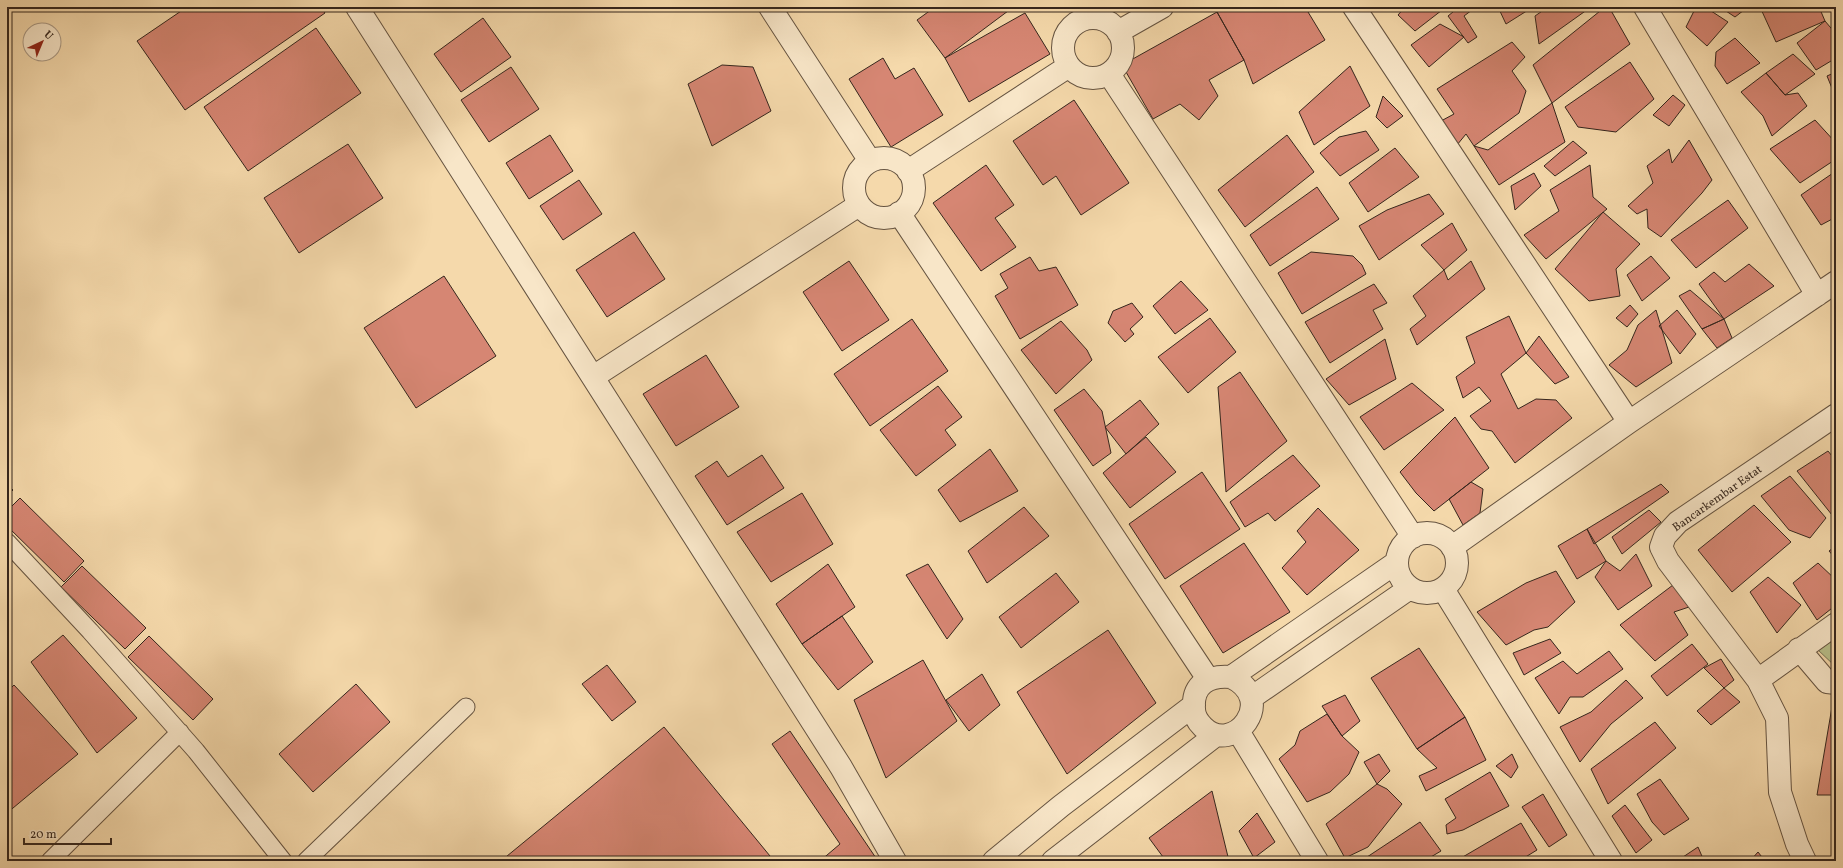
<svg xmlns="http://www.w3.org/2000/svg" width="1843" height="868" font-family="Vollkorn,serif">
	<rect width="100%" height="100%" fill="#f5d9ab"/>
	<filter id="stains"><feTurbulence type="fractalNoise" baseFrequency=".005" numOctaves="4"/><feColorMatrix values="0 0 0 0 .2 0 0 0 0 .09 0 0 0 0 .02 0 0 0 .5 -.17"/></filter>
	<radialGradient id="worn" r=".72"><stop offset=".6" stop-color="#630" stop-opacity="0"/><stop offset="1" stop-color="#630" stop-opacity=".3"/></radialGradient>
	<path fill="#b9c08b" stroke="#777354" d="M1836 636V667L1817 649Z"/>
	<path fill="#d68673" stroke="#35261d" d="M187 7H321L325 13 185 110 137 41Z
		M935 7H1007L1008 11 945 58 917 20Z
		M1227 7H1305L1325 40 1253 84 1244 60 1217 12Z
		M1405 7H1446L1415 31 1398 15Z
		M1459 7H1476L1464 16 1477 37 1468 43 1448 16Z
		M1498 7H1533L1506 24Z
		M1548 7H1591L1539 44 1535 16Z
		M1605 7H1609L1630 44 1552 103 1533 65Z
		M1696 7H1705L1728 22 1707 46 1686 27Z
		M1720 7H1748L1735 17Z
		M1760 7H1819L1825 21 1776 42Z
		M1217 12 1244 60 1209 80 1218 96 1199 120 1180 104 1153 119 1122 65Z
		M1025 13 1050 54 969 102 945 58Z
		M483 18 511 57 461 92 434 54Z
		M1825 21 1836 34V58L1816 70 1797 43Z
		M1440 24 1464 37 1429 67 1411 45Z
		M316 28 361 93 248 171 204 107Z
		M1735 38 1760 63 1727 84 1715 66 1716 52Z
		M1512 42 1525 57 1512 71 1526 91 1519 113 1474 146 1466 134 1457 145 1441 121 1454 114 1437 89Z
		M1793 54 1815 74 1785 95 1766 73Z
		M883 58 895 79 914 68 943 115 891 147 849 79Z
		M1630 62 1654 99 1616 132 1578 127 1565 107Z
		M722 65 753 67 771 111 712 146 688 84Z
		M1350 66 1370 106 1314 145 1299 112Z
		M511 67 539 109 489 142 461 100Z
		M1836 72V98L1827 76Z
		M1766 73 1785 95 1798 93 1807 106 1772 136 1763 116 1741 92Z
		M1673 95 1685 105 1669 126 1653 115Z
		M1383 96 1403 116 1387 128 1376 117Z
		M1074 100 1129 183 1081 215 1056 176 1043 185 1013 141Z
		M1552 103 1565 142 1499 185 1474 146 1488 150Z
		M1815 120 1836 143V159L1800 183 1770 149Z
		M1366 131 1379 150 1340 176 1320 153 1339 137Z
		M550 135 573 171 529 199 506 163Z
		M1287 135 1314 172 1245 227 1218 190Z
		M1689 140 1712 180 1702 193 1661 237 1648 228 1647 209 1637 214 1628 206 1653 183 1647 166 1669 149 1672 163Z
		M1573 141 1587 153 1555 176 1544 166Z
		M348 144 383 198 299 253 264 198Z
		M1395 148 1419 177 1368 212 1349 183Z
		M986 165 1014 205 995 218 1016 247 981 271 933 203Z
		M1590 165 1593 197 1607 209 1546 259 1524 235 1559 211 1550 190Z
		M1836 171V217L1821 225 1801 195Z
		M1534 173 1541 186 1515 210 1511 186Z
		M579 180 602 214 563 240 540 206Z
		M1317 187 1339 219 1270 266 1250 235Z
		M1429 194 1444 214 1379 260 1359 226 1387 210Z
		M1728 200 1748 228 1696 268 1671 240Z
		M1603 212 1640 244 1616 269 1620 296 1589 301 1555 269Z
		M1452 223 1467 250 1444 270 1421 245Z
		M634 232 665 279 607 317 576 270Z
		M7 237 11 243 7 247Z
		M1311 252 1353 256 1362 265 1366 274 1302 314 1278 273Z
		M1651 256 1670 278 1642 301 1627 275Z
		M1030 257 1039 271 1056 267 1078 305 1020 339 995 296 1008 288 1000 274Z
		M849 261 889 320 842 351 803 292Z
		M1471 261 1485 289 1417 345 1410 329 1426 316 1413 296 1444 270 1448 280Z
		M1749 264 1774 286 1724 319 1699 284 1714 272 1725 282Z
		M444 276 496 356 416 408 364 328Z
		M1181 281 1208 310 1175 334 1153 306Z
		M1374 284 1387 303 1373 310 1383 329 1330 363 1305 322Z
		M1690 290 1724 319 1702 329 1679 296Z
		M1132 303 1143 317 1130 329 1134 334 1125 342 1108 323 1113 311Z
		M1630 305 1638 314 1627 327 1616 318Z
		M1656 310 1672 363 1636 387 1609 365 1627 350 1638 325Z
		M1677 310 1696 334 1680 354 1659 326Z
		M1509 316 1526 353 1501 374 1518 409 1536 399 1556 400 1572 418 1515 463 1492 431 1481 429 1470 416 1491 401 1479 387 1463 398 1456 377 1475 363 1466 337Z
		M1210 318 1236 352 1188 393 1158 357Z
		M912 319 948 371 870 426 834 374Z
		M1724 319 1732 338 1717 348 1702 329Z
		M1061 321 1087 350 1092 360 1056 394 1021 350Z
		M1539 336 1569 377 1555 384 1526 353Z
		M1385 339 1396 379 1349 405 1326 379Z
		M706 355 739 407 676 446 643 394Z
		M1240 372 1287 441 1226 492 1218 387Z
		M1412 383 1444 410 1384 450 1360 417Z
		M938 386 962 417 945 430 956 445 916 476 880 430Z
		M1084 389 1102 411 1111 453 1093 466 1054 410Z
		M1140 400 1159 424 1126 454 1105 427Z
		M1455 417 1489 468 1434 511 1416 493 1400 472Z
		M1146 437 1176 472 1130 508 1103 473Z
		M990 449 1018 491 960 522 938 490Z
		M1828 451 1836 461V520L1797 471Z
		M762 455 784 488 727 525 695 476 717 461 728 477Z
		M1293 455 1320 486 1275 521 1268 513 1245 527 1230 502Z
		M1202 472 1240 529 1165 579 1129 524Z
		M1790 476 1826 518 1810 538 1789 530 1761 496Z
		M1471 482 1483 489 1480 513 1463 525 1449 499Z
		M7 484 13 490 7 496Z
		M1661 484 1669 492 1594 544 1587 529Z
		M802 493 833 544 771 582 737 532Z
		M20 498 84 561 64 582 7 526V511Z
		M1754 505 1791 542 1732 592 1698 550Z
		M1024 507 1049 536 987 583 968 551Z
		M1318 508 1359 550 1307 595 1282 568 1306 542 1297 531Z
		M1649 510 1661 522 1622 554 1612 537Z
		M1587 529 1606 561 1577 579 1558 546Z
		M1244 543 1290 612 1223 653 1180 586Z
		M1836 546V559L1829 551Z
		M1636 554 1652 586 1618 610 1595 577 1606 561 1620 571Z
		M1818 563 1836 580V605L1817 620 1793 583Z
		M828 564 855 607 802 644 776 604Z
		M928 564 963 619 947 639 906 575Z
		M82 566 146 628 125 649 61 587Z
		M1556 571 1575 602 1548 627 1534 630 1506 645 1477 612 1526 583Z
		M1056 573 1079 602 1021 648 999 617Z
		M1768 577 1801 605 1777 633 1750 592Z
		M1673 585 1689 607 1674 612 1688 635 1655 661 1620 625Z
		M842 616 873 662 838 690 802 644Z
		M1108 630 1156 703 1067 774 1017 692Z
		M63 635 137 718 97 753 31 662Z
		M149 636 213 699 193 720 128 657Z
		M1550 639 1561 653 1524 675 1513 653Z
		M1692 644 1708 664 1667 696 1651 676Z
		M1419 648 1465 717 1417 749 1371 678Z
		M1609 651 1623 669 1583 697H1570L1559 714 1535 678 1563 661 1577 674Z
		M1721 659 1734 680 1724 688 1704 668Z
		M923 660 957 721 886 778 854 700Z
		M607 665 636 702 612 721 582 684Z
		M982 674 1000 705 969 731 946 700Z
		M1626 680 1643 698 1611 724 1580 762 1560 727 1591 712Z
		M356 684 390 722 313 792 279 754Z
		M14 685 78 754 7 813V692Z
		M1724 688 1740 702 1711 725 1697 711Z
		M1345 695 1360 721 1342 736 1322 706Z
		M1833 701H1836V795H1817Z
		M1327 714 1342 736 1359 752 1349 774 1330 792 1307 802 1279 759 1295 745 1300 731Z
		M1465 717 1486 760 1426 791 1419 776 1437 768 1417 749Z
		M1655 722 1676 748 1608 804 1591 769Z
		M664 727 770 856 764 861H501Z
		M790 731 878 861H820L840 844 772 744Z
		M1379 754 1390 771 1377 784 1364 762Z
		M1512 754 1518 767 1511 778 1496 766Z
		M1490 772 1509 806 1463 830 1447 834 1446 825 1456 818 1445 799Z
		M1660 779 1689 819 1664 835 1652 822 1637 794Z
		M1377 784 1387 789 1402 804 1368 847 1345 858 1326 824Z
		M1212 791 1229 861H1166L1149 838Z
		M1543 794 1567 835 1549 847 1522 807Z
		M1625 805 1652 840 1636 853 1612 816Z
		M1257 813 1275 842 1254 858 1239 831Z
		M1420 822 1441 851 1424 861H1361Z
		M1521 823 1537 850 1519 861H1463L1461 858Z
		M1698 847 1704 861H1677Z
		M1758 852 1765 861H1750Z"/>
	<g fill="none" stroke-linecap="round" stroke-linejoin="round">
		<defs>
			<path id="lane" d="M7 542 90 631 196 751 283 861
				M50 861 180 732
				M306 861 466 707"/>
			<path id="street" d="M357 7 841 767 895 861
				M770 7 870 161
				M1354 7 1629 422
				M1645 7 1817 295
				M1063 48a30 30 0 1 1 60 0a30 30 0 1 1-60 0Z
				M1118 32 1162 7
				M1109 74 1413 537
				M854 188a30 30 0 1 1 60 0a30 30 0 1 1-60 0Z
				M908 171 1069 66
				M899 213 1208 679
				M593 377 859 205
				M1397 563a30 30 0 1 1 60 0a30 30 0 1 1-60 0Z
				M1452 547 1629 422 1836 282
				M1443 589 1611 861
				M1799 649 1827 682 1836 683
				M1231 677C1279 700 1233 757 1203 727 1198 722 1194 716 1194 709 1192 684 1209 675 1231 677L1397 562
				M1758 680 1836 624
				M1251 698 1410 588
				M1238 731 1317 861
				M994 861 1061 806 1194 705
				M1053 861 1216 735
				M1805 861 1797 844 1780 792 1777 718 1758 680 1668 561 1661 547 1665 536 1678 522 1836 415"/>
		</defs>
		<use href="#lane" stroke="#655340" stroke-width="19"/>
		<use href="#street" stroke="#655340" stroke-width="24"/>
		<use href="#lane" stroke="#f8e6c8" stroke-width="17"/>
		<use href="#street" stroke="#f8e6c8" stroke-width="22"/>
	</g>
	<g text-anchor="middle" stroke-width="3" stroke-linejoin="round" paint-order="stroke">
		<g font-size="12" fill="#35261d" stroke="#f8e6c8">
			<text transform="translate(1717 498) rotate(-35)" y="4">Bancarkembar Estat</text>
		</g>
	</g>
	<rect width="1843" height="868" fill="none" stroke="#f5d9ab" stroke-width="24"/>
	<rect x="8" y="8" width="1827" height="852" fill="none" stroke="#35261d" stroke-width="2"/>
	<rect x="12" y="12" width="1819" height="844" fill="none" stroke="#35261d"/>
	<g transform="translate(42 42) rotate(44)"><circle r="19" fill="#f8e6c8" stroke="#aa9984"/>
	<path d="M0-3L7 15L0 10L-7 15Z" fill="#8f2418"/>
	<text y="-6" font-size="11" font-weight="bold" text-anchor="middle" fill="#35261d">U</text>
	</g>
	<path d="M24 838v6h87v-6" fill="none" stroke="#35261d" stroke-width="2"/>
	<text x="30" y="838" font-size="12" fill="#35261d" stroke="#f8e6c8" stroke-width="3" paint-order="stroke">20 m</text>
	<rect width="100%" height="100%" filter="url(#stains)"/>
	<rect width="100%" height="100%" fill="url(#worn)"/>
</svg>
